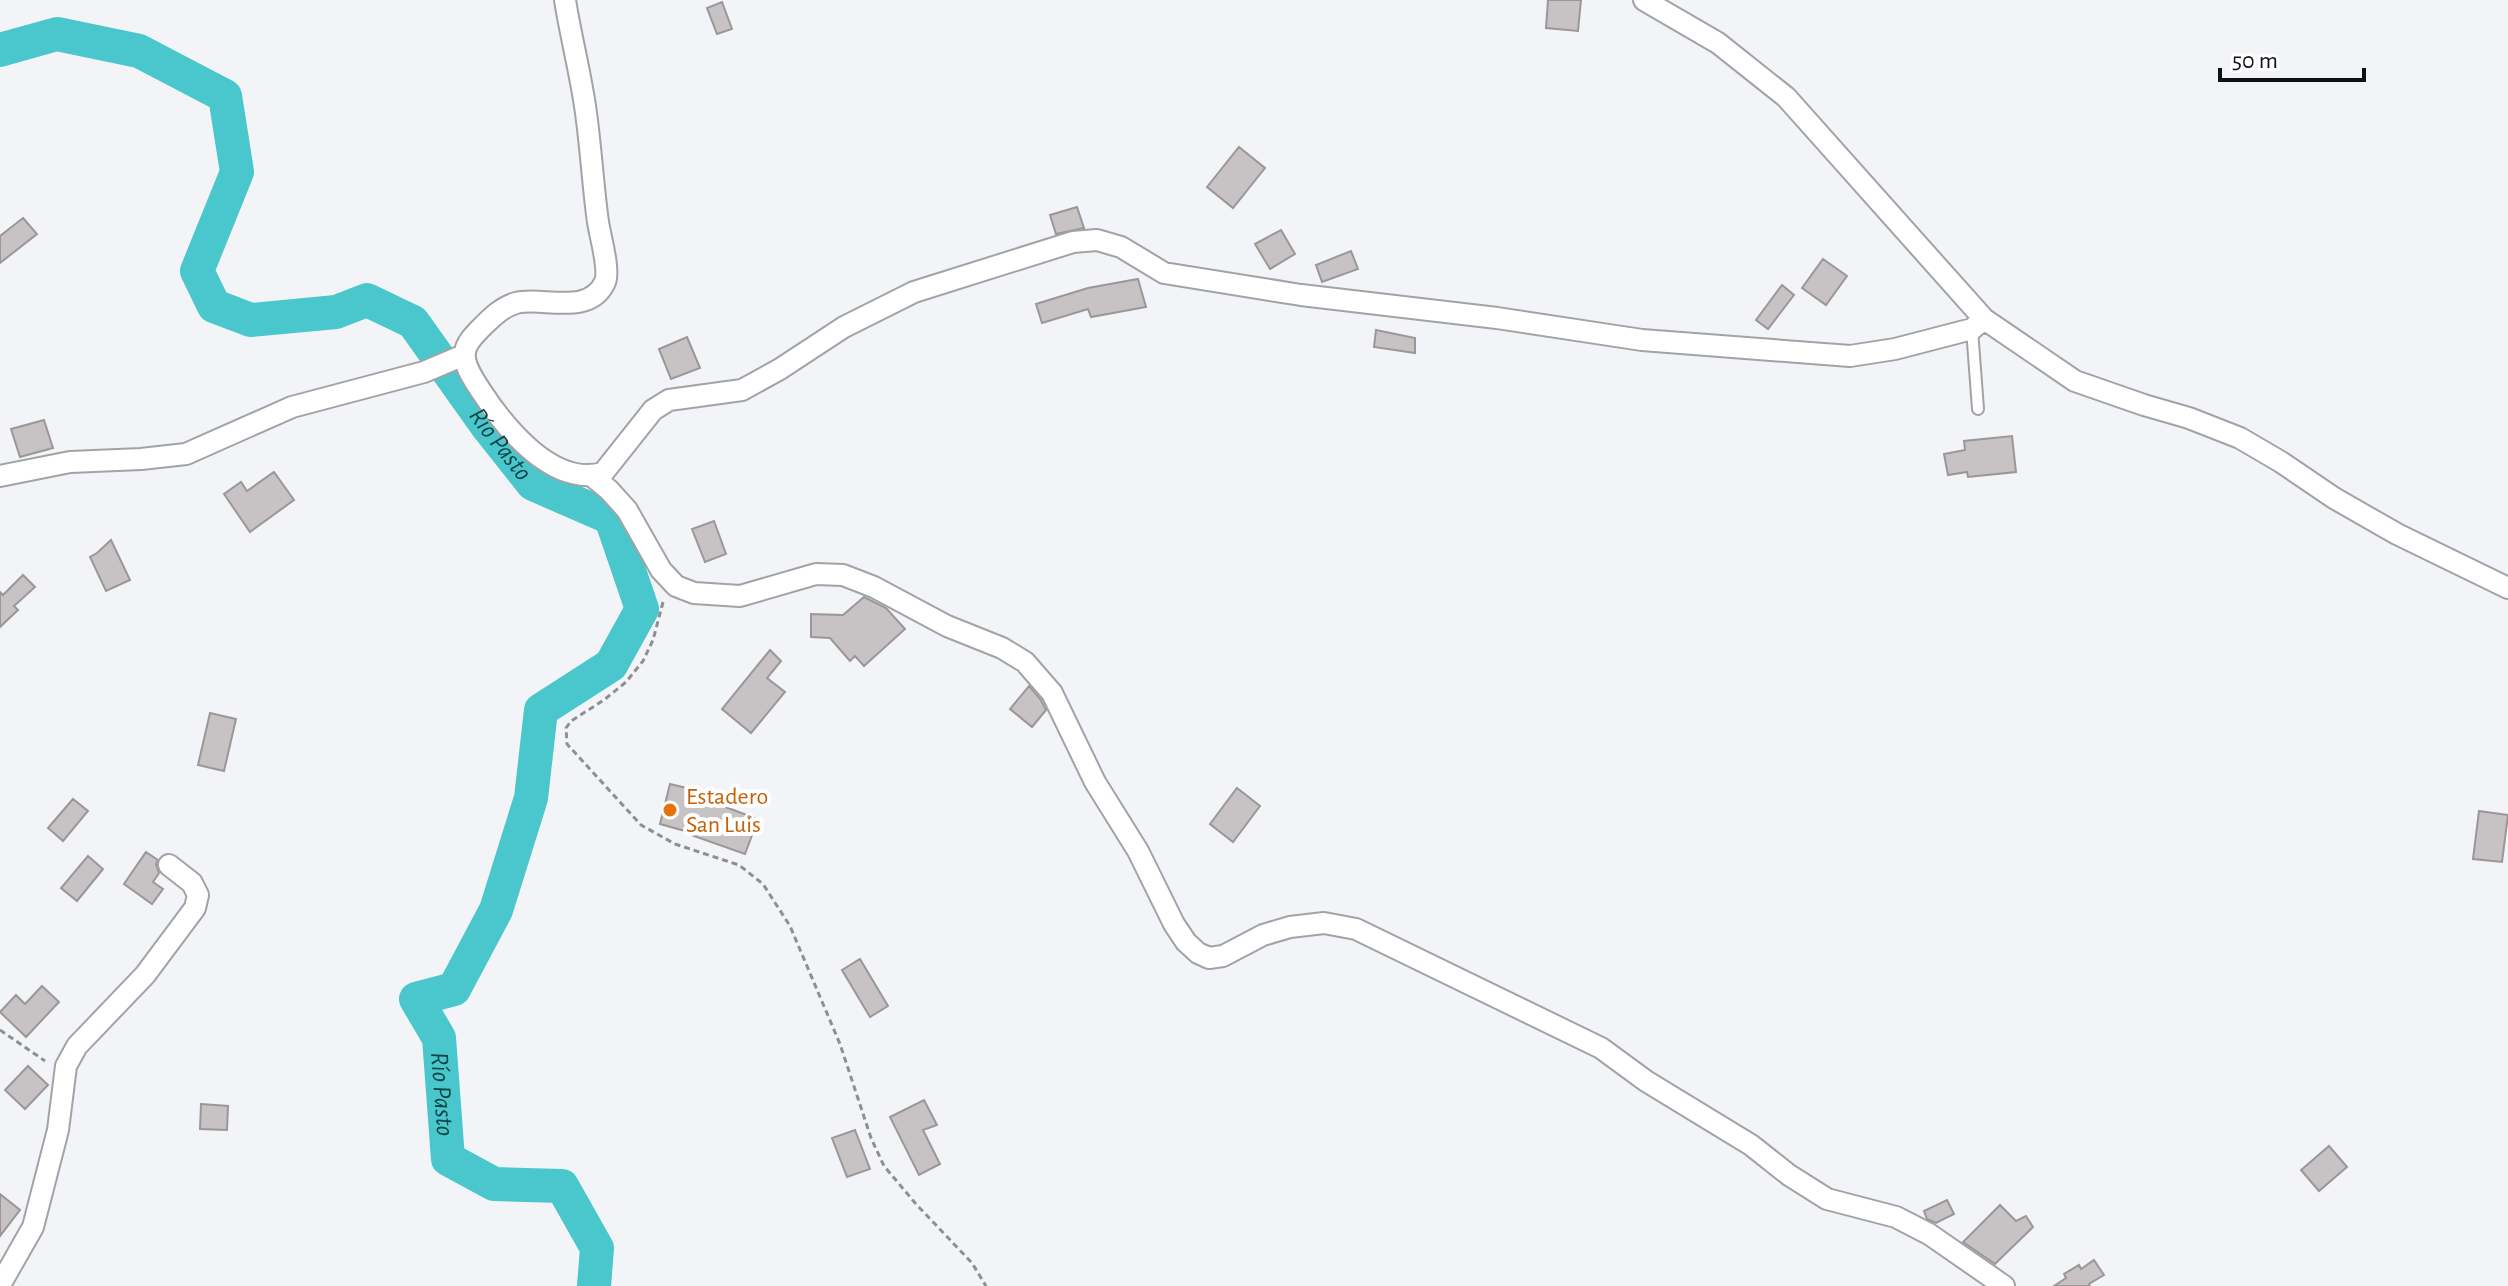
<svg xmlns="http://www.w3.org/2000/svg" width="2508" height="1286" font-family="'Alegreya Sans',sans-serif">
	<rect width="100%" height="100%" fill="#f2f4f8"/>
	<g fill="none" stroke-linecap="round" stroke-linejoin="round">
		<path stroke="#49c7cc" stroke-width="34" id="s1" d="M0 50 57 34 139 51 225 96 237 172 197 271 214 306 251 320 336 312 367 300 413 322 487 426 533 484 611 518 642 609 611 665 541 710 531 798 496 910 454 989 416 999 439 1038 448 1159 494 1184 562 1186 597 1248 594 1286"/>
	</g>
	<path fill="#c7c2c3" stroke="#9b9798" stroke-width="2" d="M1548 0H1581L1578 31 1546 28Z
		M722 2 732 29 717 34 707 8Z
		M1239 147 1265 168 1233 208 1207 187Z
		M1077 207 1084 228 1056 234 1050 215Z
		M23 218 37 234 0 263V236Z
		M1281 230 1295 254 1270 269 1255 244Z
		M1351 251 1358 269 1322 282 1316 265Z
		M1823 259 1847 276 1826 305 1802 288Z
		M1138 279 1146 307 1091 317 1088 309 1042 323 1036 304 1088 288Z
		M1782 285 1794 295 1768 329 1756 320Z
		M1376 330 1415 338V353L1374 347Z
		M687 337 700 368 671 379 659 349Z
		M44 420 53 448 20 457 11 429Z
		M2012 436 2016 472 1968 477 1967 472 1948 475 1944 454 1965 450 1964 441Z
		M274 472 294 500 250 532 224 494 241 482 247 491Z
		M714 521 726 554 705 562 692 529Z
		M111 540 130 580 106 591 90 557 97 553Z
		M23 575 35 587 14 606 18 610 0 627V592L3 595Z
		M864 597 886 608 905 629 864 666 855 656 850 661 830 638 811 637V614L843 615Z
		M770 650 781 661 767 678 785 692 751 733 722 709Z
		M1029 686 1041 700 1046 710 1032 727 1010 709Z
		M210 713 236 719 224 771 198 765Z
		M670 784 691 789 690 794 758 819 745 854 691 835 692 833 660 824Z
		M1237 788 1260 806 1233 842 1210 824Z
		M73 799 88 811 63 841 48 828Z
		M2479 811 2508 815 2502 862 2473 859Z
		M146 852 158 860 156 864 159 873 153 882 163 889 152 904 124 884Z
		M88 856 103 869 77 901 61 888Z
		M860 959 888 1006 870 1017 842 970Z
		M42 986 59 1002 26 1037 0 1012 16 995 25 1004Z
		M28 1066 48 1085 25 1109 5 1090Z
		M924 1100 937 1125 923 1130 940 1164 919 1175 890 1117Z
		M201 1104 228 1106 227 1130 200 1129Z
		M855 1130 870 1169 847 1177 832 1138Z
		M2329 1146 2347 1167 2319 1191 2301 1170Z
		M0 1194 20 1210 0 1236Z
		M1947 1200 1954 1214 1936 1223 1927 1219 1924 1211Z
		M2000 1205 2016 1221 2026 1216 2033 1227 1995 1264 1963 1242Z
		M2094 1260 2104 1275 2089 1284 2090 1286H2054L2066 1278 2064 1274 2079 1265 2081 1269Z"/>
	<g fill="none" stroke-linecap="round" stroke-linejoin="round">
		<defs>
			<path id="service" d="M1972 329 1978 409"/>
			<path id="minor" d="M565 0C571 38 581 75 586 113 591 149 593 186 598 222 600 236 610 269 605 282 589 317 542 296 516 303 502 307 491 318 481 328 475 334 466 343 465 352 463 365 474 380 481 391 505 428 553 487 603 473L653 410 669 400 742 390 780 369 844 327 914 292 1073 242 1097 240 1121 247 1164 273 1301 295 1497 318 1642 340 1850 356 1895 349 1972 329 1984 319
				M1644 0 1718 43 1786 97 1984 319 2075 381 2144 405 2189 418 2240 438 2281 462 2334 498 2397 534 2508 588
				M0 476 70 462 141 459 186 454 292 407 424 372 464 355
				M592 476 609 490 627 510 661 570 676 586 694 593 740 596 816 574 843 575 874 587 947 626 1002 648 1025 662 1052 693 1095 782 1138 851 1174 924 1186 942 1198 953 1209 958 1223 956 1263 935 1290 927 1324 923 1356 929 1601 1048 1646 1081 1751 1145 1789 1175 1827 1199 1896 1217 1929 1234 2004 1286
				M0 1285 33 1227 58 1130 66 1066 77 1046 145 975 195 908 198 895 192 883 169 865"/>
		</defs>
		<use href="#service" stroke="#a1a3a6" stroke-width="14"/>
		<use href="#minor" stroke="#a1a3a6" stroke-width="24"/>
		<path stroke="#8d8f91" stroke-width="3" stroke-dasharray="6 4" stroke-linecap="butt" d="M663 602 653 640 643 661 626 682 604 700 571 721 566 728 567 744 641 825 675 844 739 865 763 884 790 926 840 1044 871 1138 884 1166 916 1204 972 1263 986 1286
			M0 1030 45 1061"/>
		<use href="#service" stroke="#fff" stroke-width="10"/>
		<use href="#minor" stroke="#fff" stroke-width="20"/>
	</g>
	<circle fill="#e8710a" stroke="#fff" stroke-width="3" cx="670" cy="810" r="8"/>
	<g text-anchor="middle" stroke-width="8" stroke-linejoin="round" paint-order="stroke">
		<g font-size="24" fill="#c56008" stroke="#fff" text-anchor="start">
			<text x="686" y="804">Estadero<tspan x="686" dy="28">San Luis</tspan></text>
		</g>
		<g font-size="26" font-style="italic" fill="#0c4547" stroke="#fff">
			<text dy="9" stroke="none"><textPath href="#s1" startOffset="822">Río Pasto</textPath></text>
			<text dy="9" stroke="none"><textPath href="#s1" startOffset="1638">Río Pasto</textPath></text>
		</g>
	</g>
	<path d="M2220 68v12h144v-12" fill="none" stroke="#101112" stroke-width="4"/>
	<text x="2232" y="68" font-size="24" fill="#101112" stroke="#ffffff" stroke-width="6" paint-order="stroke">50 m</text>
</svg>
